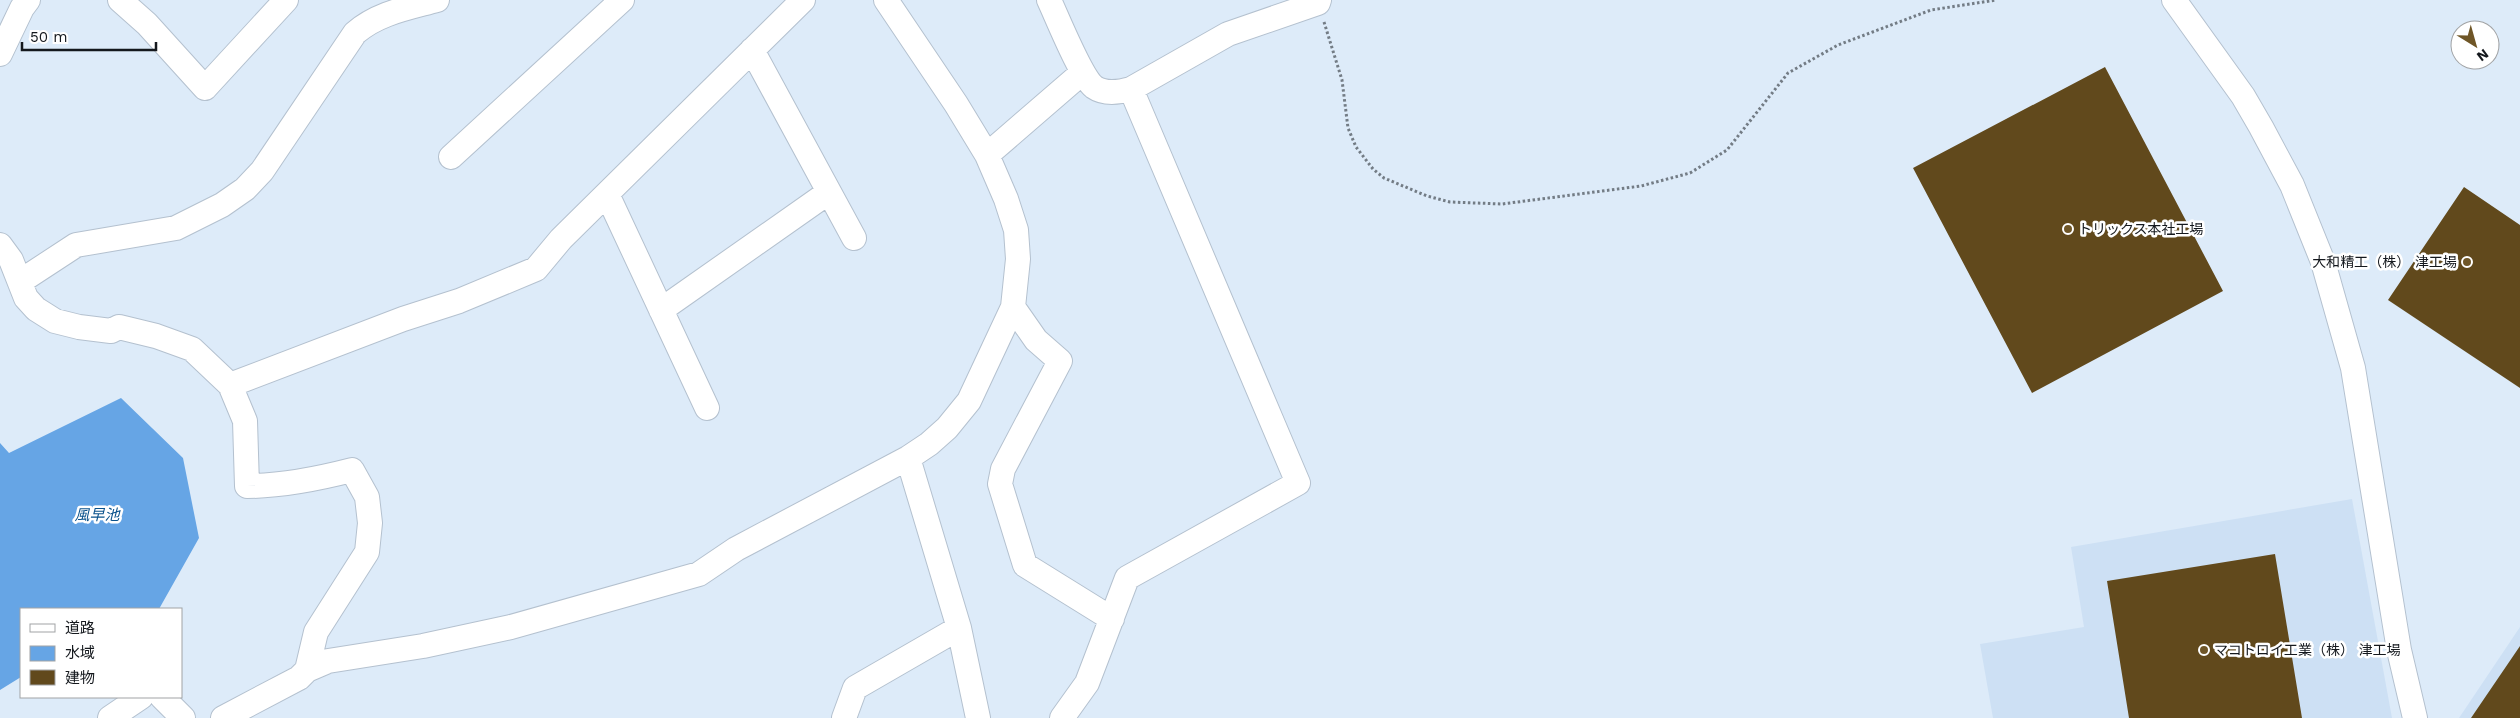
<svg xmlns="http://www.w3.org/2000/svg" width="2520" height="718" font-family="'Work Sans','Noto Sans JP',sans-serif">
	<rect width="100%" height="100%" fill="#ddebf9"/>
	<path fill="#cde0f4" d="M2352 499 2392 718H1993L1980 644 2084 627 2071 547Z
		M2520 627V718H2459Z"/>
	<path fill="#66a5e5" d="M121 398 183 458 199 538 159 609H21V677L0 690V443L9 453Z"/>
	<path fill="#61491c" d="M2105 67 2223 291 2032 393 1913 168Z
		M2464 187 2520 225V388L2388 300Z
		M2275 554 2302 718H2129L2107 581Z
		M2520 646V718H2471Z"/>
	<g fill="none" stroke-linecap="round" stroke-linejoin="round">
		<defs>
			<path id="minor" d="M120 0 147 24 205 88 286 0
				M1049 0C1057 17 1081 77 1094 87 1104 94 1120 92 1131 89L1228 34 1318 3 1319 0
				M2174 0 2243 96 2261 127 2292 185 2323 262 2353 368 2399 650 2415 718
				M752 50 854 238
				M0 54 22 8 28 0
				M987 155 1083 72
				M451 157 622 0
				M607 194 707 408
				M0 245 11 260 26 298 36 309 55 321 79 327 111 331 119 327 156 336 192 349 230 385 245 421 247 486C283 486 317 479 352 470L367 497 370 523 367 552 316 632 307 670 328 661 423 646 511 627 699 574 736 549 908 458 929 444 947 428 969 401 1013 307 1018 259 1016 230 1006 199 987 155 956 104 886 0
				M21 281 76 245 176 228 222 205 245 189 262 171 355 33C378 13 408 8 437 0
				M1013 307 1036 340 1060 361 1003 469 1000 484 1025 565 1112 619
				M661 310 829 192
				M230 385 403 319 459 301 536 269 561 239 803 0
				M908 458 959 628 978 718
				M162 697 183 718
				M110 718 141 697
				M223 718 299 678 307 670
				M844 718 855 688 959 628
				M1062 718 1087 683 1127 578 1298 483 1131 89"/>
		</defs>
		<use href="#minor" stroke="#b4c1cf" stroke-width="26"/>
		<path stroke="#737c85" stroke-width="3" stroke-dasharray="2.5 2.5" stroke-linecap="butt" d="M1324 22 1342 80 1348 128 1356 147 1373 169 1384 178 1427 196 1450 202 1502 204 1641 186 1690 173 1727 150 1788 73 1838 45 1931 10 1996 0"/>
		<use href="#minor" stroke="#fff" stroke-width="24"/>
	</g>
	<g fill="#6f5627" stroke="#fff" stroke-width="2">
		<circle cx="2068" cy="229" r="5"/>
		<circle cx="2467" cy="262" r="5"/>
		<circle cx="2204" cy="650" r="5"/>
	</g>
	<g text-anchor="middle" stroke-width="5" stroke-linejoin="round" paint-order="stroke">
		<g font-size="14" fill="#14181d" stroke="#fff" text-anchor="start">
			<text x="2078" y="234">トリックス本社工場</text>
			<text x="2457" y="267" text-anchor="end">大和精工（株） 津工場</text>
			<text x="2214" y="655">マコトロイ工業（株） 津工場</text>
		</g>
		<g font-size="15" font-style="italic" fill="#09518b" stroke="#fff">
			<text x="97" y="520">風早池</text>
		</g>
	</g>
	<rect x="20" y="608" width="162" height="90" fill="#ffffff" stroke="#a1a3a5"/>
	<rect x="30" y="624" width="25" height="8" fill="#ffffff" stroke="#a1a3a5"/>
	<text x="65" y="633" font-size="15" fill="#14181d">道路</text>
	<rect x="30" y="646" width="25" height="15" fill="#66a5e5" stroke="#a1a3a5"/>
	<text x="65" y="658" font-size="15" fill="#14181d">水域</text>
	<rect x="30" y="670" width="25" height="15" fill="#61491c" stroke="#a1a3a5"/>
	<text x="65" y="683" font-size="15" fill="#14181d">建物</text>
	<g transform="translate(2475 45) rotate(143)"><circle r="24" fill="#ffffff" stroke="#a1a3a5"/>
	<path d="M0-4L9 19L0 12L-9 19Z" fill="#6f5627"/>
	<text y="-8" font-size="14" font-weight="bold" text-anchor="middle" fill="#14181d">N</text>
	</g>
	<path d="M22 42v8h134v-8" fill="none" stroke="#14181d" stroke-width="2.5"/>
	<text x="30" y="42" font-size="15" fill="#14181d" stroke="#ffffff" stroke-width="4" paint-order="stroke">50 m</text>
</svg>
